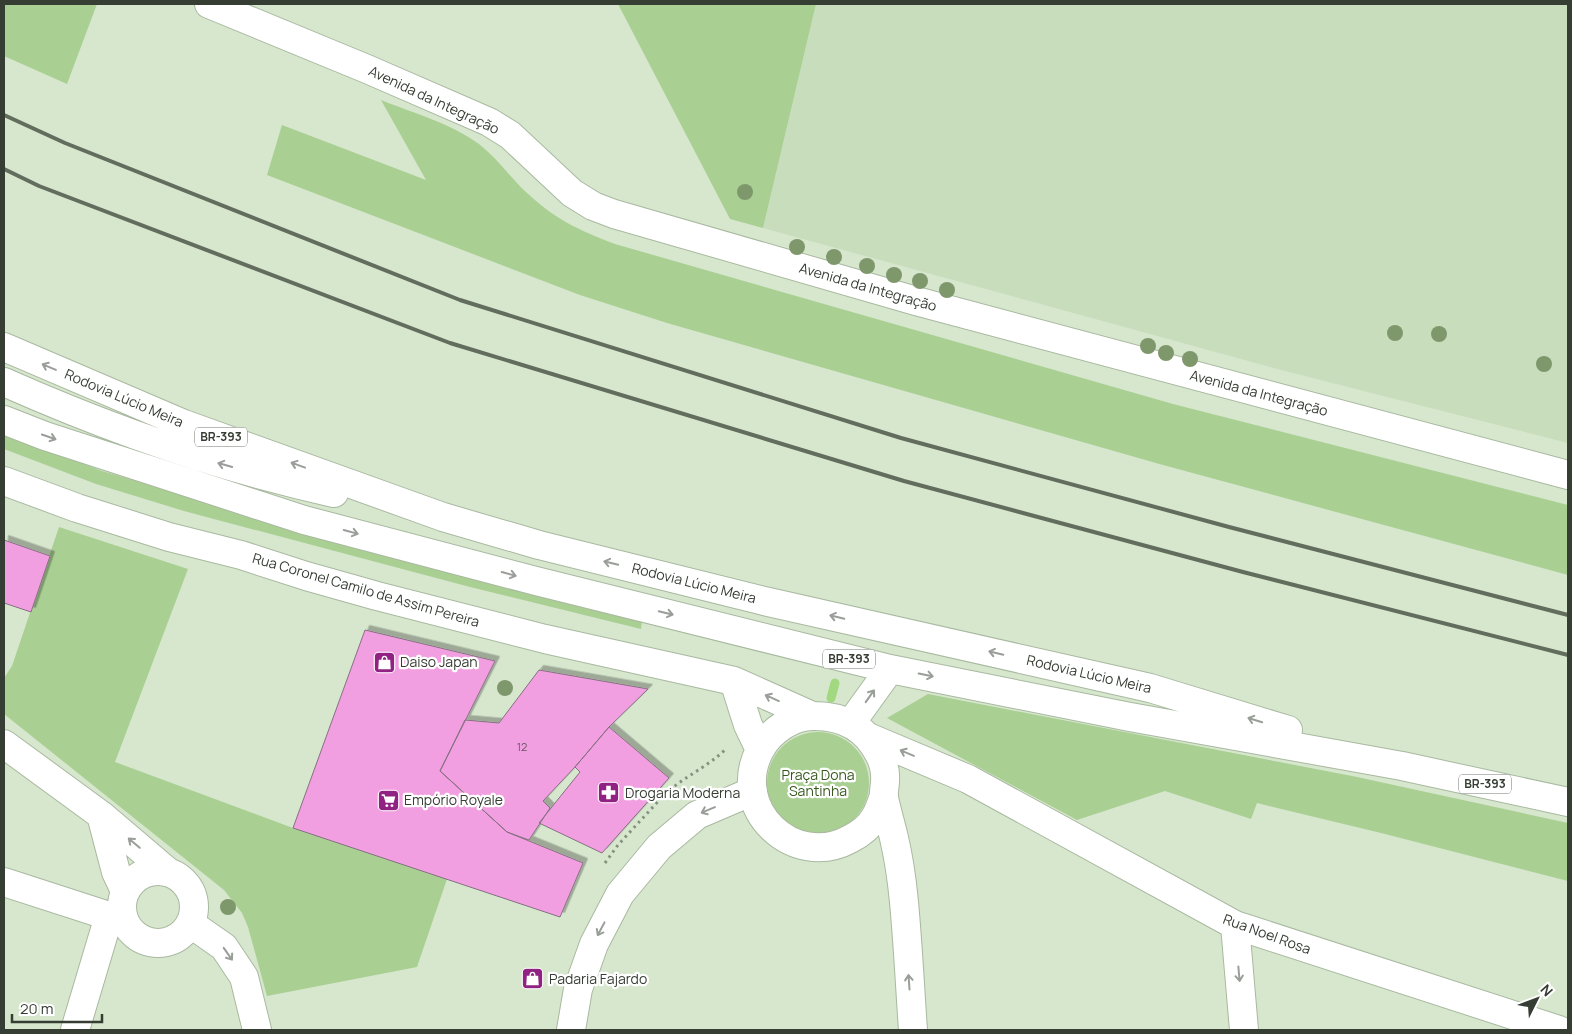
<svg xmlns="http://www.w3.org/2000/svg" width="1572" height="1034" font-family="Manrope,sans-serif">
	<defs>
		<filter id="shadow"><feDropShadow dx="4.5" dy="-4.5" stdDeviation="0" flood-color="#0004"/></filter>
	</defs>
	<rect width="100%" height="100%" fill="#d6e7cd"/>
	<path fill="#c8ddbc" d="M816 4H1568V443L1285 371 763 228Z"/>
	<path fill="#a9cf93" d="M4 4H97L67 84 4 56Z
		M618 4H816L763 228 730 219Z
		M381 100C413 113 450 123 479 144 497 158 510 177 527 193 556 220 579 230 615 244L1173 404 1568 505V575L1163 465 667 323 580 295 267 175 282 125 426 180Z
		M4 432 102 471 372 548 642 619 641 629 470 587 184 511 96 484 4 449Z
		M59 527 188 569 115 762 293 828 447 879 417 967 267 996 248 927 242 913 224 890 4 714V678L12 666Z
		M928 694 1357 777 1568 823V881L1381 833 1257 803 1251 819 1165 791 1077 820 887 718Z
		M767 783a51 51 0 1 1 102 0a51 51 0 1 1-102 0Z"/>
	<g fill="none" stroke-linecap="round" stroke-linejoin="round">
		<path stroke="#a1d880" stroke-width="9" d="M831 698 835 683"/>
	</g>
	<path fill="#f29fe1" stroke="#877082" filter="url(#shadow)" d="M4 540 50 556 31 612 4 603Z
		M365 630 495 661 440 771 507 832 583 863 560 917 293 828Z
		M539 670 648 689 609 727 575 767 543 801 550 808 529 840 507 832 440 771 465 720 499 723Z
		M609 727 669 778 602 853 539 823 580 772 575 767Z"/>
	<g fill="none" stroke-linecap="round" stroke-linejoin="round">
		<defs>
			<path id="minor" d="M209 4 367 69 489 122 510 135 572 193 593 206 614 214 916 301 1568 475
				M4 481 77 508 169 537 241 555 306 576 377 596 545 639 734 681 810 715
				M734 681 748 725 760 750
				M868 737 968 779 1235 925 1559 1030
				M4 744 101 815 168 872
				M884 796C881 803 879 811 875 817 870 826 860 834 850 839 793 870 729 808 760 750 770 731 793 715 815 716 843 716 866 728 879 754 882 759 885 769 885 775 886 783 883 791 884 798 887 812 891 825 894 838 899 859 902 881 904 902 908 945 910 988 913 1030
				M101 815 116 872 125 891
				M122 907a36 36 0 1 1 72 0a36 36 0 1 1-72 0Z
				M4 882 109 916H122
				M191 924 224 947 244 977 257 1030
				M1235 925 1244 1030
				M75 1030 109 916
				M571 1030 578 989 594 944 620 894 659 847 697 815 753 791"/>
			<path id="major" d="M4 347 184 424 443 517 539 545 764 601 1150 688 1288 730
				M4 382C110 429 220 468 334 493
				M4 420 45 436 304 520 536 581 890 669 1130 717 1402 766 1568 802
				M851 723 890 669"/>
		</defs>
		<use href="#minor" stroke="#a9b9a0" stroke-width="30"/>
		<use href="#major" stroke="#a9b9a0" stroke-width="30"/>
		<path stroke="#869280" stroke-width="3" stroke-dasharray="2.5 4" stroke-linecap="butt" d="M605 863 618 845 664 795C683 777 708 767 727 748"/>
		<use href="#minor" stroke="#fff" stroke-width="28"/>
		<use href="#major" stroke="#fff" stroke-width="28"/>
		<path stroke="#636d5e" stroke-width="4" d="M4 115 65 143 460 300 901 438 1229 527 1568 615
			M4 169 39 186 450 343 904 481 1243 572 1568 655"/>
	</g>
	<g fill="#7e986c">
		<circle cx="745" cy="192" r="8"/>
		<circle cx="797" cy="247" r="8"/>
		<circle cx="834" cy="257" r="8"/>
		<circle cx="867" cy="266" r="8"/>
		<circle cx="894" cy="275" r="8"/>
		<circle cx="920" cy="281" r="8"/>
		<circle cx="947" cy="290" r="8"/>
		<circle cx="1395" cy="333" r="8"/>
		<circle cx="1439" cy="334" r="8"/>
		<circle cx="1148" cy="346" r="8"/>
		<circle cx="1166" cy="353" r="8"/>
		<circle cx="1190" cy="359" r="8"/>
		<circle cx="1544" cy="364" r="8"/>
		<circle cx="505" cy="688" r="8"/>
		<circle cx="228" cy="907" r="8"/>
	</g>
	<defs><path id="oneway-shaft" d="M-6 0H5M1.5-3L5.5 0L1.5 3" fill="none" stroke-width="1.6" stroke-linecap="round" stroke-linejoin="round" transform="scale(1.25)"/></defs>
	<g stroke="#9a9e99">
		<use href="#oneway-shaft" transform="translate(49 367) rotate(-157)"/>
		<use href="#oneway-shaft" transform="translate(49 437) rotate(19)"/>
		<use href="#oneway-shaft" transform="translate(225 465) rotate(-164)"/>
		<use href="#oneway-shaft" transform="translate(298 465) rotate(-160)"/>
		<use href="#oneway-shaft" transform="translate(351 532) rotate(15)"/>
		<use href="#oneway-shaft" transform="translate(611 563) rotate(-166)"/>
		<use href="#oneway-shaft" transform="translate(509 574) rotate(15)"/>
		<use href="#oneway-shaft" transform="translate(666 613) rotate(14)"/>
		<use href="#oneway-shaft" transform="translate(837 617) rotate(-167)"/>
		<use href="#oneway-shaft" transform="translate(996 653) rotate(-167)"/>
		<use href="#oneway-shaft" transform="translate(926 675) rotate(11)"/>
		<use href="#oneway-shaft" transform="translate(870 696) rotate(-55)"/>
		<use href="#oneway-shaft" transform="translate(772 698) rotate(-156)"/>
		<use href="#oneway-shaft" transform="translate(1255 720) rotate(-163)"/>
		<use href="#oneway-shaft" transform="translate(907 753) rotate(-157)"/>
		<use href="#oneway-shaft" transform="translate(708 810) rotate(157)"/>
		<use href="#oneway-shaft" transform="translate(134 843) rotate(-140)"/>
		<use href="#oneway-shaft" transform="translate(601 929) rotate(118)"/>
		<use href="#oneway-shaft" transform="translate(228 954) rotate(55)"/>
		<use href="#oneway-shaft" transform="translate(1239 974) rotate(85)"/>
		<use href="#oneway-shaft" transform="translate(909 982) rotate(-94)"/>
	</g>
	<defs>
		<symbol id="shop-square" viewBox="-11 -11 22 22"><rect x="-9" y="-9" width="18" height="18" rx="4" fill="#912182" stroke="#fff"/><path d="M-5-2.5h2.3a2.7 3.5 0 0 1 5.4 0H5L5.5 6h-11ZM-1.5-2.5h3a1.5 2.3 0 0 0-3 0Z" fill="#fff"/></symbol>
		<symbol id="pharmacy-square" viewBox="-11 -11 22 22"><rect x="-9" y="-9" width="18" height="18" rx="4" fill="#912182" stroke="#fff"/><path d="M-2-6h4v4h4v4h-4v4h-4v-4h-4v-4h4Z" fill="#fff"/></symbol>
		<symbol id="supermarket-square" viewBox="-11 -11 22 22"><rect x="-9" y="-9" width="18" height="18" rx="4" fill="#912182" stroke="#fff"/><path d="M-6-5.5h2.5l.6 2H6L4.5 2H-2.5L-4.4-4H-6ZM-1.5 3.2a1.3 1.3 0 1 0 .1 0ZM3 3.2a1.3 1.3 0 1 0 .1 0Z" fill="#fff"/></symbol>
	</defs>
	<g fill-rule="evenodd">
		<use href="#shop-square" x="372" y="650" width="25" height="25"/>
		<use href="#pharmacy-square" x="596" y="780" width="25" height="25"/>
		<use href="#supermarket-square" x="376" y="788" width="25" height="25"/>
		<use href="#shop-square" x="520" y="966" width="25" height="25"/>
	</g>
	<g text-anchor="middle" stroke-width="4.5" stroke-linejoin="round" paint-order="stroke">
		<g font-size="11" fill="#65565e">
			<text x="522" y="751">12</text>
		</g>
		<g fill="#fff" stroke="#727770" stroke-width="1">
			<rect x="195" y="427.5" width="52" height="19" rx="4"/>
			<rect x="823" y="649.5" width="52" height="19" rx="4"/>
			<rect x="1459" y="774.5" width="52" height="19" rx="4"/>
		</g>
		<g font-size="12" font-weight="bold" fill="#363d33">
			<text x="221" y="441">BR-393</text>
			<text x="849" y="663">BR-393</text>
			<text x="1485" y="788">BR-393</text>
		</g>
		<g font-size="14" fill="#363d33" stroke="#fff">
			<text transform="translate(434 100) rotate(25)" y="5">Avenida da Integração</text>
			<text transform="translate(868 287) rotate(16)" y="5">Avenida da Integração</text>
			<text transform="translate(1259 393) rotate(15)" y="5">Avenida da Integração</text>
			<text transform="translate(124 398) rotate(23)" y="5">Rodovia Lúcio Meira</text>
			<text transform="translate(694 583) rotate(14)" y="5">Rodovia Lúcio Meira</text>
			<text transform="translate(366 590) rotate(16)" y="5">Rua Coronel Camilo de Assim Pereira</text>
			<text transform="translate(1089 674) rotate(13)" y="5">Rodovia Lúcio Meira</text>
			<text transform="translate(1267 934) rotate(20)" y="5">Rua Noel Rosa</text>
		</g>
		<g font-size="14" fill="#363d33" stroke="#fff" text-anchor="start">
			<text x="400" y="667">Daiso Japan</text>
			<text x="625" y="798">Drogaria Moderna</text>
			<text x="404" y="805">Empório Royale</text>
			<text x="549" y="984">Padaria Fajardo</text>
		</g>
		<g font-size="14" fill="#36581d" stroke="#fff">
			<text x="818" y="780">Praça Dona<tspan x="818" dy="16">Santinha</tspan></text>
		</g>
	</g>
	<rect width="1572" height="1034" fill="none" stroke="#363d33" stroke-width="10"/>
	<g transform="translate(1537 999) rotate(48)" stroke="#ffffff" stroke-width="4" paint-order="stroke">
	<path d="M0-4L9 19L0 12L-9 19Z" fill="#363d33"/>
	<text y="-8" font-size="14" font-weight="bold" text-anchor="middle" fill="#363d33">N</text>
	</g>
	<path d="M12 1014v8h90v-8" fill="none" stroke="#363d33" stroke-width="2.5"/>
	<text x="20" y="1014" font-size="15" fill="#363d33" stroke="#ffffff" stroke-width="4" paint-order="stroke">20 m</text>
</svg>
